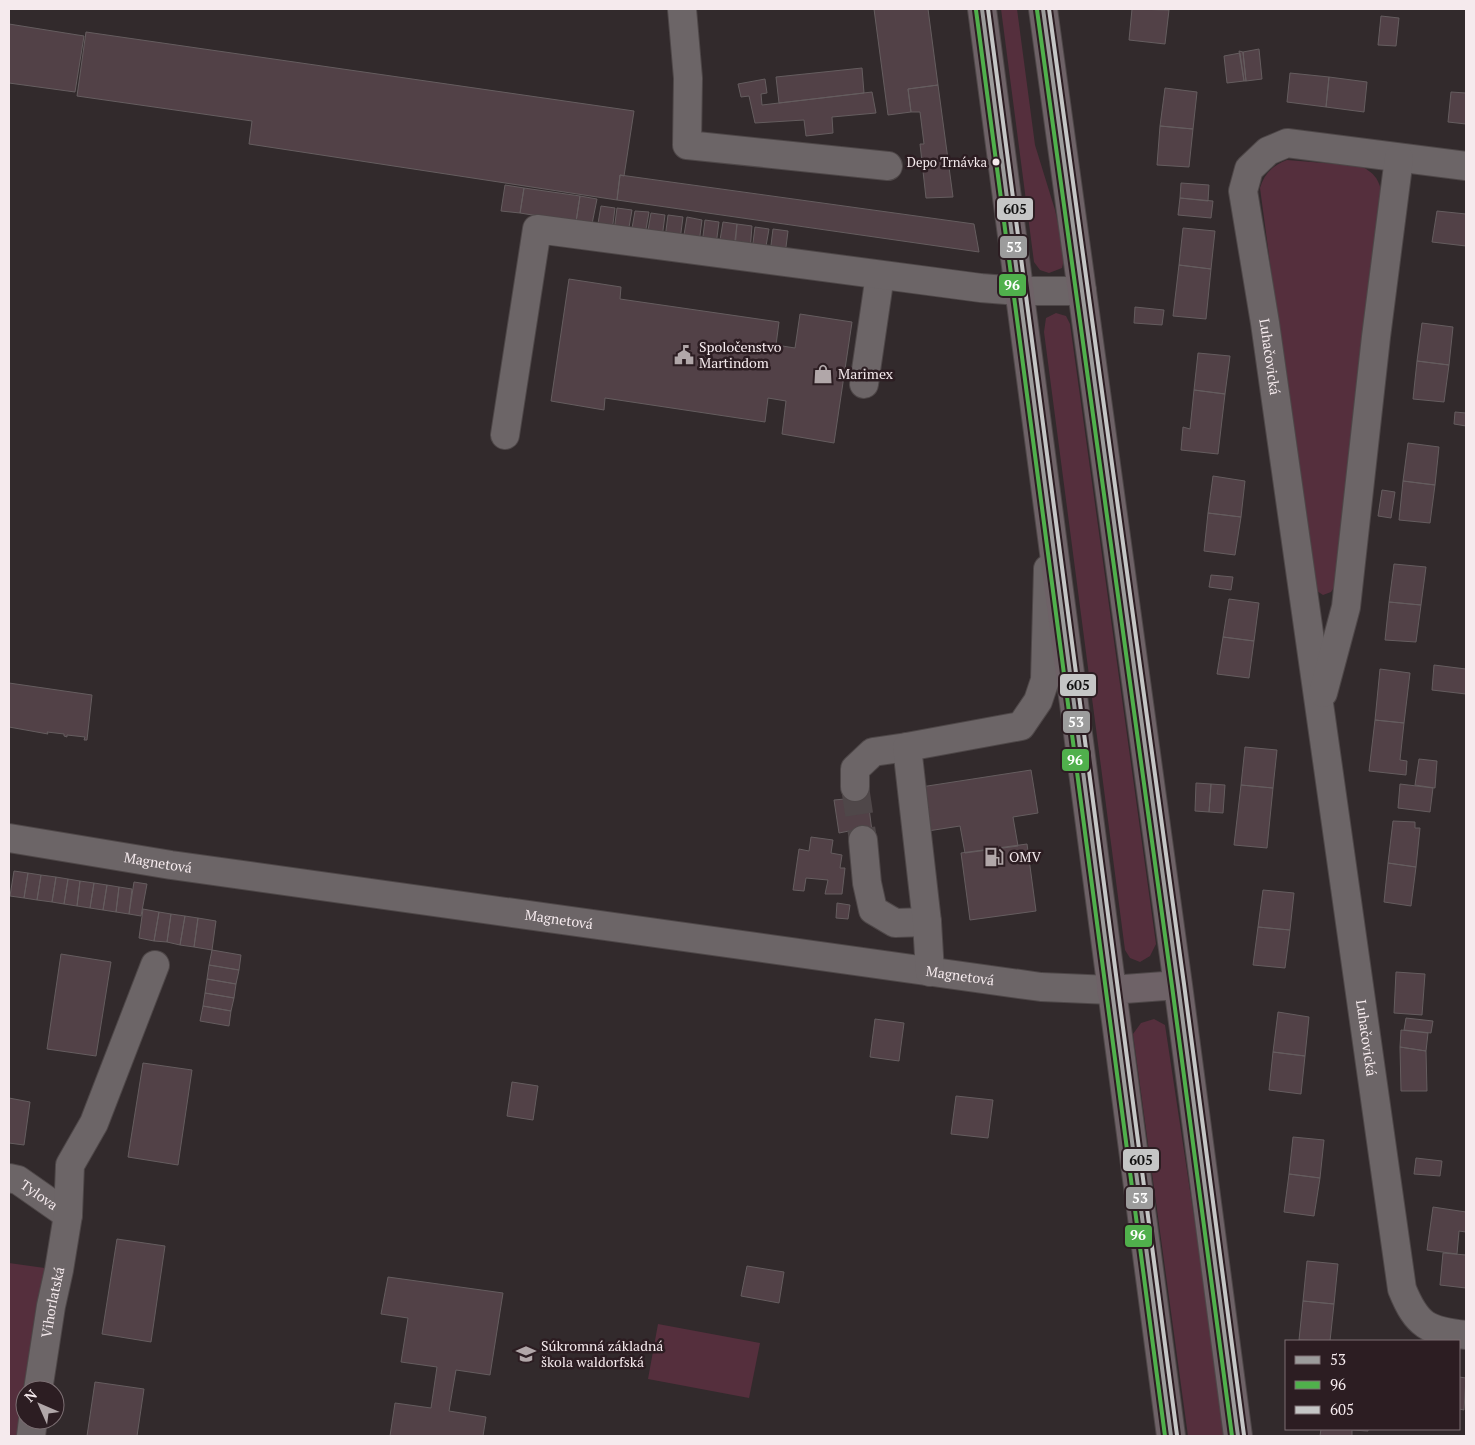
<svg xmlns="http://www.w3.org/2000/svg" width="1475" height="1445" font-family="'PT Serif',serif">
	<rect width="100%" height="100%" fill="#322a2c"/>
	<path fill="#552f3d" d="M1001 9H1017L1035 145 1055 210 1065 255 1062 268 1049 273 1040 270 1034 262Z
		M1287 160 1361 166C1375 174 1378 178 1382 193L1335 586 1331 592 1323 595 1317 591 1313 583 1260 188C1264 174 1273 165 1287 160Z
		M1056 313 1066 316 1070 324 1156 944 1150 956 1140 962 1130 958 1125 950 1044 332 1046 318Z
		M1154 1019 1165 1025 1227 1436H1188L1133 1034 1141 1023Z
		M9 1263 59 1270 25 1390V1420L31 1436H9Z
		M658 1324 760 1343 749 1398 648 1379Z"/>
	<path fill="#524147" stroke="#655d5f" d="M874 9H928L938 85 908 89 911 112 888 115Z
		M1132 9 1169 10 1165 44 1129 40Z
		M1381 16 1399 18 1396 46 1378 45Z
		M9 24 84 36 75 92 9 83Z
		M86 32 634 111 624 176 620 175 617 200 249 144 252 121 77 96Z
		M1259 49 1262 79 1246 81 1243 52Z
		M1239 51 1243 52 1246 81H1244Z
		M1240 53 1244 81 1227 83 1224 56Z
		M862 68 864 93 779 103 776 77Z
		M1290 73 1329 77 1326 107 1287 102Z
		M1329 77 1367 82 1364 112 1326 107Z
		M765 79 767 93 761 94 762 105 872 92 876 113 832 117 833 133 806 136 804 120 755 123 749 96 741 97 738 84Z
		M938 85 953 197 926 198 920 144H924L920 112H911L908 89Z
		M1165 88 1197 92 1193 129 1160 126Z
		M1451 92 1466 93V124L1448 122Z
		M1160 126 1193 129 1189 167 1157 165Z
		M620 175 974 224 979 252 617 200Z
		M1181 183 1209 185 1208 201 1180 198Z
		M505 185 524 188 520 213 501 211Z
		M524 188 580 196 576 222 520 213Z
		M580 196 597 199 592 224 576 222Z
		M1180 198 1213 201 1211 218 1178 215Z
		M601 206 615 208 612 231 597 229Z
		M617 208 632 210 628 233 614 231Z
		M635 211 649 212 645 235 631 234Z
		M1437 211 1466 214V246L1432 242Z
		M651 213 665 215 662 238 647 236Z
		M668 215 683 217 680 240 665 238Z
		M687 217 702 220 699 243 683 241Z
		M705 220 719 222 716 245 702 244Z
		M723 222 737 224 734 248 719 246Z
		M737 224 752 226 750 251 735 248Z
		M755 227 769 229 765 252 752 251Z
		M1183 228 1215 231 1211 269 1179 265Z
		M773 229 788 231 785 255 770 253Z
		M1179 265 1211 269 1206 319 1173 316Z
		M569 279 621 287 620 299 779 322 776 345 795 348 800 314 852 322 834 443 782 434 786 401 768 398 765 422 605 398 604 410 551 401Z
		M1135 307 1164 310 1162 325 1134 323Z
		M1422 323 1453 327 1449 365 1417 361Z
		M1198 353 1230 356 1225 394 1194 390Z
		M1417 361 1449 365 1444 402 1413 399Z
		M1194 390 1225 394 1218 454 1181 450 1183 427 1190 429Z
		M1455 412 1466 413V426L1454 424Z
		M1408 443 1439 447 1435 485 1403 481Z
		M1213 476 1245 481 1241 517 1208 513Z
		M1403 481 1435 485 1430 523 1399 520Z
		M1382 490 1395 492 1391 518 1378 516Z
		M1208 513 1241 517 1235 555 1204 551Z
		M1394 564 1426 567 1421 605 1389 602Z
		M1211 575 1233 577 1231 590 1209 587Z
		M1229 599 1259 603 1254 641 1223 637Z
		M1389 602 1421 605 1416 642 1385 640Z
		M1223 637 1254 641 1249 678 1217 674Z
		M1434 665 1466 669V694L1432 690Z
		M1380 669 1410 673 1404 723 1375 720Z
		M9 683 92 695 87 740H84L85 737 67 735V737L64 736V734L47 732 48 734 9 727Z
		M1375 720 1404 723 1400 760 1407 761 1406 775 1369 771Z
		M1245 747 1277 750 1273 788 1241 785Z
		M1419 759 1437 761 1435 788 1415 785Z
		M1031 770 1038 813 1013 817 1018 846 965 853 960 826 915 833 908 789Z
		M1196 783 1211 784 1209 812 1195 811Z
		M1211 784 1225 785 1223 813 1209 812Z
		M1400 784 1433 788 1430 812 1398 808Z
		M866 785 873 839 851 842 849 831 839 833 834 800 845 799 843 788Z
		M1241 785 1273 788 1267 848 1234 845Z
		M1393 821 1415 822V828H1420L1416 867 1388 863Z
		M811 837 833 840 831 853 842 855 840 868H845L842 894H825L828 880 806 878 804 891 793 890 799 849 809 851Z
		M1027 844 1036 911 970 920 961 853Z
		M1388 863 1416 867 1411 906 1384 902Z
		M14 871 28 873 24 898 10 896Z
		M28 873 41 875 37 900 24 898Z
		M41 875 56 877 52 902 37 900Z
		M56 877 68 879 64 904 52 902Z
		M68 879 80 881 77 906 64 904Z
		M80 881 94 883 90 908 77 906Z
		M134 882 147 884 141 916 129 914Z
		M94 883 107 885 103 910 90 908Z
		M107 885 119 887 116 912 103 910Z
		M119 887 132 889 129 914 116 912Z
		M1263 890 1294 893 1290 930 1258 927Z
		M837 903 850 905 848 919 836 918Z
		M143 909 159 912 154 941 139 938Z
		M159 912 171 914 167 942 154 941Z
		M171 914 185 916 180 945 167 942Z
		M185 916 198 918 194 947 180 945Z
		M198 918 216 921 212 950 194 947Z
		M1258 927 1290 930 1285 968 1253 965Z
		M212 950 241 955 239 970 209 965Z
		M61 954 111 962 96 1056 47 1049Z
		M209 965 239 970 236 984 207 979Z
		M1396 972 1425 974 1422 1015 1394 1013Z
		M207 979 236 984 234 998 205 993Z
		M205 993 234 998 231 1011 203 1006Z
		M203 1006 231 1011 229 1026 200 1021Z
		M1278 1012 1309 1017 1305 1056 1273 1052Z
		M1406 1018 1433 1021 1431 1033 1404 1030Z
		M875 1019 904 1023 899 1061 870 1057Z
		M1401 1030 1428 1033 1426 1051 1400 1047Z
		M1400 1047 1426 1051 1427 1091H1401Z
		M1273 1052 1305 1056 1301 1094 1269 1090Z
		M143 1063 192 1070 178 1165 128 1157Z
		M512 1082 538 1086 533 1120 507 1116Z
		M956 1096 993 1100 988 1138 951 1134Z
		M9 1098 30 1102 24 1145 9 1143Z
		M1293 1137 1324 1140 1320 1178 1289 1174Z
		M1416 1158 1442 1161 1440 1176 1414 1174Z
		M1289 1174 1320 1178 1314 1216 1284 1212Z
		M1433 1207 1466 1212V1232L1459 1231 1457 1254 1427 1250Z
		M117 1239 165 1246 151 1342 102 1334Z
		M1443 1253 1466 1255V1288L1440 1285Z
		M1307 1261 1338 1264 1334 1304 1303 1301Z
		M747 1266 784 1272 779 1303 741 1296Z
		M388 1277 503 1293 490 1375 456 1370 449 1411 486 1417 483 1436H390L395 1403 431 1408 437 1367 401 1362 408 1318 381 1314Z
		M1303 1301 1334 1304 1330 1341 1299 1340Z
		M1459 1377 1466 1378 1464 1410 1459 1409Z
		M95 1382 144 1389 137 1436H87Z
		M1321 1429H1368V1431L1352 1430V1436H1320Z"/>
	<g fill="none" stroke-linecap="round" stroke-linejoin="round">
		<path stroke="#4f4749" stroke-width="28" stroke-dasharray="28 14" stroke-linecap="butt" d="M855 787 863 840"/>
		<defs>
			<g id="minor">
				<path d="M682 9 688 78 687 145 888 166"/>
				<path id="s1" d="M1466 166 1287 143 1268 151 1249 169 1243 191 1265 323 1402 1289C1417 1326 1428 1331 1466 1335"/>
				<path d="M864 384 880 275"/>
				<path d="M505 435 537 229 981 288 1019 291H1082"/>
				<path d="M1323 693 1346 607 1376 337 1399 158"/>
				<path d="M855 787V769L873 752 907 747"/>
				<path id="s2" d="M9 838 171 865 1041 987 1111 990"/>
				<path d="M863 840 867 883 873 910 895 923 927 922"/>
				<path d="M930 972 927 922 907 747 1021 726 1038 701 1045 680 1048 569"/>
				<path id="s3" d="M9 1178 18 1180 68 1215"/>
				<path id="s4" d="M38 1390 51 1306 59 1270 68 1215 70 1165 94 1123 155 965"/>
				<path d="M31 1436 33 1420"/>
			</g>
			<path id="major" d="M982 9 1171 1436
				M1043 9 1178 985 1238 1436
				M1111 990 1178 985"/>
		</defs>
		<use href="#minor" stroke="#4e4748" stroke-width="30"/>
		<use href="#major" stroke="#4e4748" stroke-width="30"/>
		<use href="#minor" stroke="#6c6567" stroke-width="28"/>
		<use href="#major" stroke="#6e6267" stroke-width="28"/>
		<defs>
			<path id="bus-1" d="M982 9 1171 1436
				M1043 9 1178 985 1238 1436"/>
			<path id="bus-2" d="M976 10 1165 1436
				M1037 10 1172 986 1232 1436"/>
			<path id="bus-3" d="M988 9 1177 1435
				M1049 9 1184 984 1244 1435"/>
		</defs>
		<use href="#bus-1" stroke="#2c1d22" stroke-width="8"/>
		<use href="#bus-2" stroke="#2c1d22" stroke-width="8"/>
		<use href="#bus-3" stroke="#2c1d22" stroke-width="8"/>
		<use href="#bus-1" stroke="#9c9c9c" stroke-width="4"/>
		<use href="#bus-2" stroke="#50b04c" stroke-width="4"/>
		<use href="#bus-3" stroke="#c5c6c6" stroke-width="4"/>
	</g>
	<defs>
		<symbol id="civic-bare" viewBox="-9 -9 18 18"><path d="M-.6-6.5H3V-4.5H.6V-3L4-1V1h2V6H-6V1h2V-1L-.6-3ZM-1.2 2.5V6h2.4V2.5Z" fill="#b1a7a9" stroke="#2c1d22" stroke-width="2.5" paint-order="stroke"/></symbol>
		<symbol id="shop-bare" viewBox="-9 -9 18 18"><path d="M-5-2.5h2.3a2.7 3.5 0 0 1 5.4 0H5L5.5 6h-11ZM-1.5-2.5h3a1.5 2.3 0 0 0-3 0Z" fill="#b1a7a9" stroke="#2c1d22" stroke-width="2.5" paint-order="stroke"/></symbol>
		<symbol id="fuel-bare" viewBox="-9 -9 18 18"><path d="M-5.5-6h7V0h2V4h1.3V-2.5L3-4.5l.8-.8L6-3V5H2.5V1h-1V6h-7ZM-4.2-4.7v3.2H.2V-4.7Z" fill="#b1a7a9" stroke="#2c1d22" stroke-width="2.5" paint-order="stroke"/></symbol>
		<symbol id="school-bare" viewBox="-9 -9 18 18"><path d="M0-5L7-2L0 1L-7-2ZM-4 1L0 2.5L4 1V4Q0 6-4 4Z" fill="#b1a7a9" stroke="#2c1d22" stroke-width="2.5" paint-order="stroke"/></symbol>
	</defs>
	<g fill-rule="evenodd">
		<use href="#civic-bare" x="670" y="341" width="28" height="28"/>
		<use href="#shop-bare" x="809" y="360" width="28" height="28"/>
		<use href="#fuel-bare" x="980" y="843" width="28" height="28"/>
		<use href="#school-bare" x="512" y="1340" width="28" height="28"/>
	</g>
	<circle fill="#f5eaed" stroke="#2c1d22" stroke-width="2" cx="996" cy="162" r="4.5"/>
	<g text-anchor="middle" stroke-width="5" stroke-linejoin="round" paint-order="stroke">
		<g font-size="13" fill="#f5eaed" stroke="#2c1d22" text-anchor="end">
			<text x="987" y="167">Depo Trnávka</text>
		</g>
		<g font-size="14" fill="#f5eaed" stroke="#2c1d22" text-anchor="start">
			<text x="699" y="352">Spoločenstvo<tspan x="699" dy="16">Martindom</tspan></text>
			<text x="838" y="379">Marimex</text>
			<text x="1009" y="862">OMV</text>
			<text x="541" y="1351">Súkromná základná<tspan x="541" dy="16">škola waldorfská</tspan></text>
		</g>
		<g font-size="14" fill="#f5eaed" stroke="#2c1d22">
			<text dy="5" stroke="none"><textPath href="#s1" startOffset="418">Luhačovická</textPath></text>
			<text dy="5" stroke="none"><textPath href="#s2" startOffset="151">Magnetová</textPath></text>
			<text dy="5" stroke="none"><textPath href="#s2" startOffset="556">Magnetová</textPath></text>
			<text dy="5" stroke="none"><textPath href="#s2" startOffset="961">Magnetová</textPath></text>
			<text dy="5" stroke="none"><textPath href="#s1" startOffset="1106">Luhačovická</textPath></text>
			<text dy="5" stroke="none"><textPath href="#s3" startOffset="35">Tylova</textPath></text>
			<text dy="5" stroke="none"><textPath href="#s4" startOffset="89">Vihorlatská</textPath></text>
		</g>
	</g>
	<g stroke="#2c1d22" stroke-width="2">
		<rect x="996" y="197" width="38" height="24" rx="5" fill="#c5c6c6"/>
		<rect x="999" y="235" width="29" height="24" rx="5" fill="#9c9c9c"/>
		<rect x="998" y="273" width="29" height="24" rx="5" fill="#50b04c"/>
		<rect x="1059" y="673" width="38" height="24" rx="5" fill="#c5c6c6"/>
		<rect x="1062" y="710" width="29" height="24" rx="5" fill="#9c9c9c"/>
		<rect x="1061" y="748" width="29" height="24" rx="5" fill="#50b04c"/>
		<rect x="1122" y="1148" width="38" height="24" rx="5" fill="#c5c6c6"/>
		<rect x="1125" y="1186" width="29" height="24" rx="5" fill="#9c9c9c"/>
		<rect x="1124" y="1224" width="29" height="24" rx="5" fill="#50b04c"/>
	</g>
	<g font-size="14" text-anchor="middle" font-weight="bold" fill="#fff">
		<text x="1014" y="252">53</text>
		<text x="1012" y="290">96</text>
		<text x="1076" y="727">53</text>
		<text x="1075" y="765">96</text>
		<text x="1140" y="1203">53</text>
		<text x="1138" y="1240">96</text>
	</g>
	<g font-size="14" text-anchor="middle" font-weight="bold" fill="#111">
		<text x="1015" y="214">605</text>
		<text x="1078" y="690">605</text>
		<text x="1141" y="1165">605</text>
	</g>
	<rect width="1475" height="1445" fill="none" stroke="#f5eaed" stroke-width="20"/>
	<rect x="1285" y="1340" width="175" height="90" fill="#2c1d22" stroke="#7c6f73"/>
	<rect x="1295" y="1356" width="25" height="8" fill="#9c9c9c" stroke="#7c6f73"/>
	<text x="1330" y="1365" font-size="15" fill="#f5eaed">53</text>
	<rect x="1295" y="1381" width="25" height="8" fill="#50b04c" stroke="#7c6f73"/>
	<text x="1330" y="1390" font-size="15" fill="#f5eaed">96</text>
	<rect x="1295" y="1406" width="25" height="8" fill="#c5c6c6" stroke="#7c6f73"/>
	<text x="1330" y="1415" font-size="15" fill="#f5eaed">605</text>
	<g transform="translate(40 1405) rotate(315)"><circle r="24" fill="#2c1d22" stroke="#7c6f73"/>
	<path d="M0-4L9 19L0 12L-9 19Z" fill="#b1a7a9"/>
	<text y="-8" font-size="14" font-weight="bold" text-anchor="middle" fill="#f5eaed">N</text>
	</g>
</svg>
